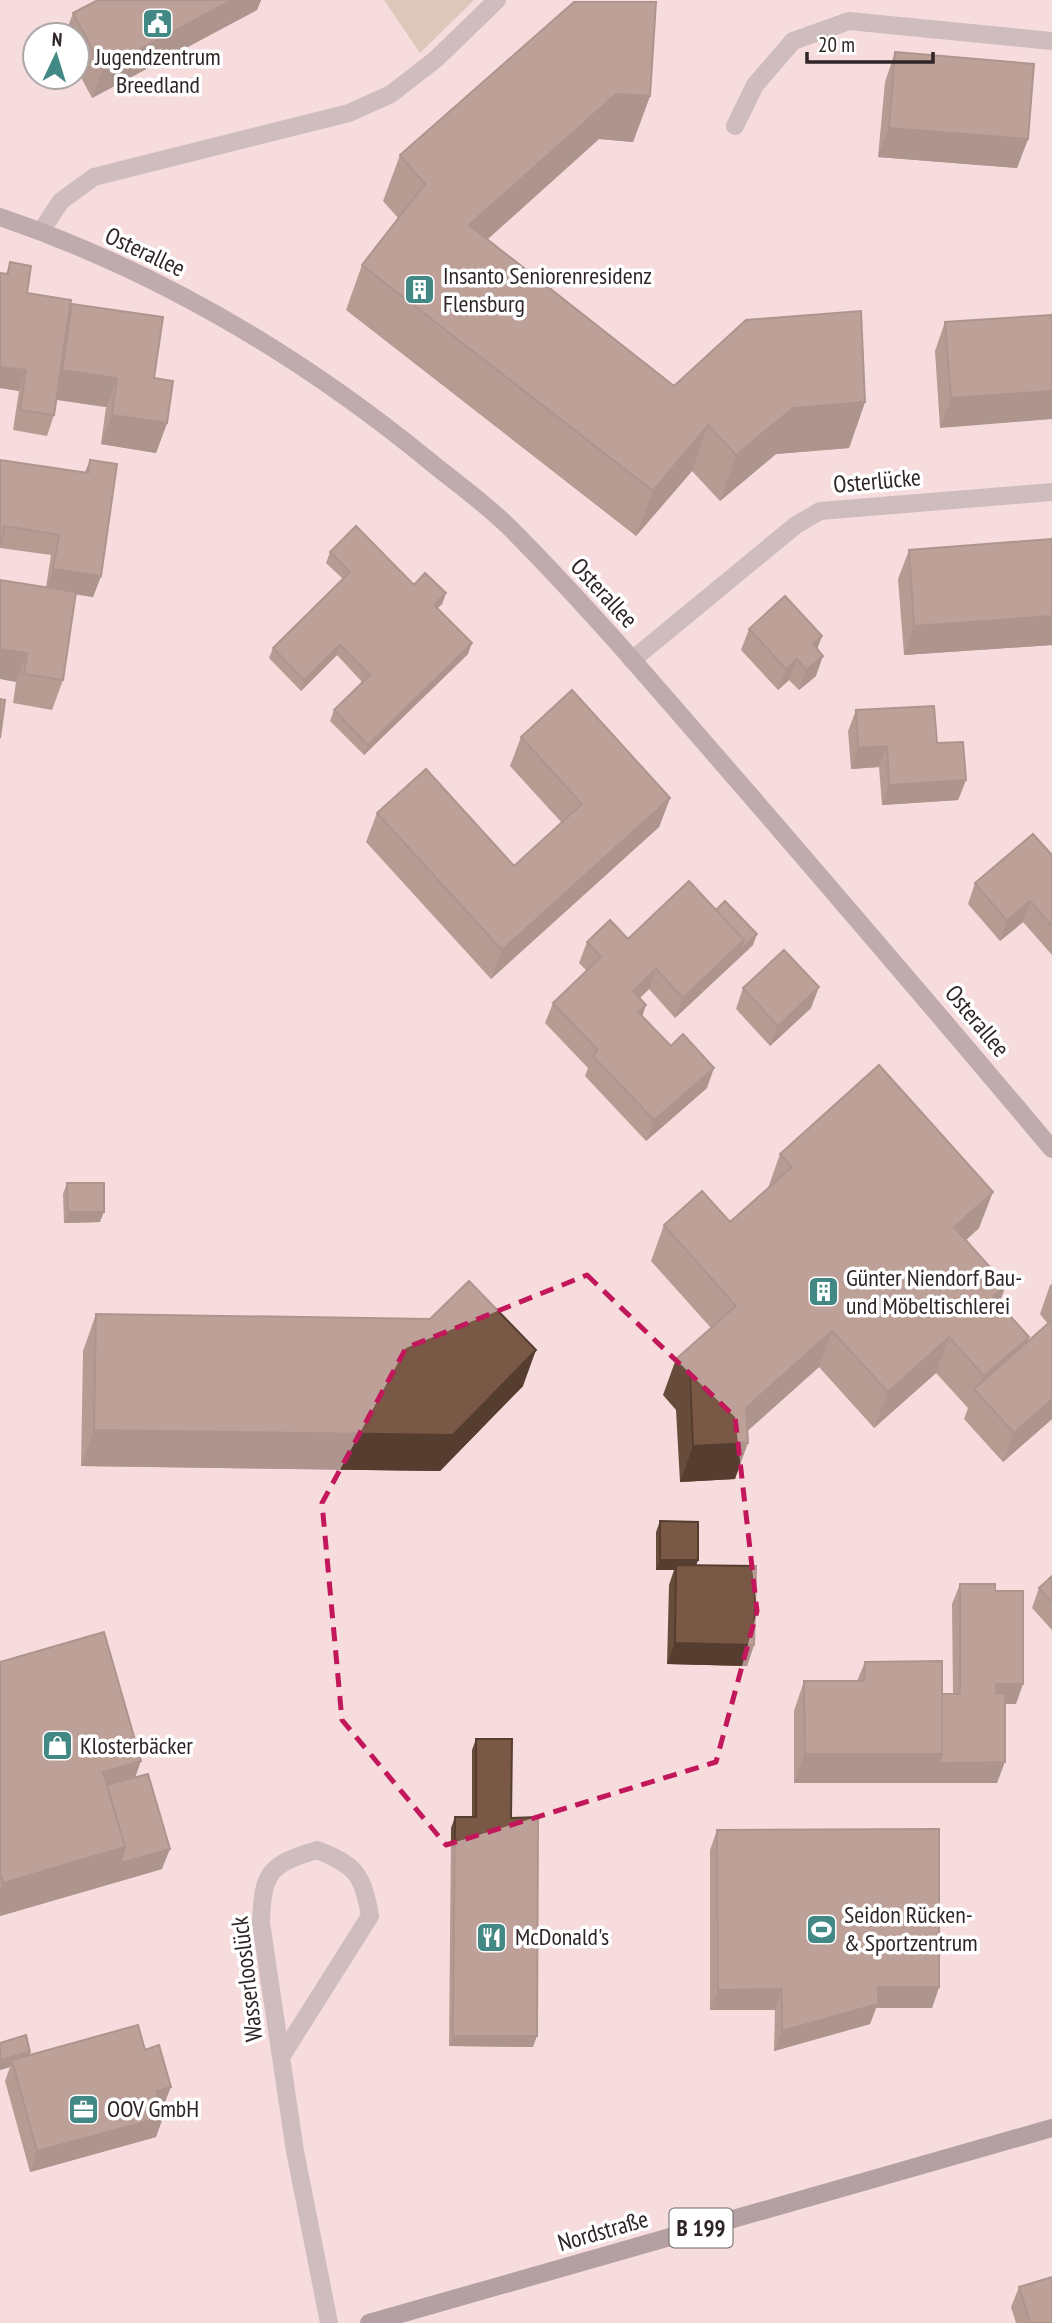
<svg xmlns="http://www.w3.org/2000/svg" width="1052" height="2323" font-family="'PT Sans Narrow',sans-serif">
	<rect width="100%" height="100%" fill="#f6dcdc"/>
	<path fill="#bdaf90" d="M384 0H474L420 53Z"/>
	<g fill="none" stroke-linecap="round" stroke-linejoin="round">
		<path stroke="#9e959a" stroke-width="18" d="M41 231 61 201 94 177 349 113 391 94 436 59 497 0"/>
		<path stroke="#9e959a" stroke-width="18" d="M735 126 755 85 793 41 849 21 1052 41
			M632 660 796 525 820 511 1052 492
			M281 2057 370 1916C363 1875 356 1865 317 1850 268 1865 263 1872 261 1923L295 2151 329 2323"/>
		<path stroke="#7c6f77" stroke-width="18" d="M0 217C158 271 304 358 433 464 459 485 487 505 510 528 595 613 671 705 750 795 851 912 952 1030 1052 1149"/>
		<path stroke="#64555e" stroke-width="18" d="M369 2323 1052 2128"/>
	</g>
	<path fill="#684c3b" d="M98 0H261L257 10 92 98 77 70V35H65L73 13Z
		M895 52 1028 139 1017 168 878 157 885 82Z
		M650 96 633 142 599 139 488 239 674 386 865 402 849 448 776 454 720 501 692 471 636 536 346 310 362 265 398 218 383 201 400 155Z
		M10 262 27 293 69 313 72 304 154 378 167 423 156 453 101 444 106 407 57 400 54 415 47 436 13 430 19 391 0 388V273L6 274Z
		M1052 315 940 428 935 351 945 322Z
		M0 460 85 472 90 460 101 576 93 597 76 594 63 680 52 710 13 703 16 682 46 587 51 555 0 548Z
		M1052 539V645L904 655 898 579 909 550Z
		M330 552 414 585 446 593 442 604 437 608 468 654 364 755 330 721 334 710 362 682 337 655 301 691 269 658 273 648 343 579 326 563Z
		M749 629 822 636 817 649 816 676 799 690 789 680 778 690 741 650Z
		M856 710 937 743 966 780 958 800 882 805 879 767 851 769 848 731Z
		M521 737 670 798 659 827 491 979 366 842 377 813 514 866 562 823 510 766Z
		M1052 855V955L1023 922 1000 941 968 904 975 883Z
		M716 910 753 945 675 1018 649 989 640 998 642 1016 707 1088 646 1141 585 1076 588 1068 545 1023 553 1003 587 971 579 963 587 942 628 939Z
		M743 988 811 1008 770 1046 736 1009Z
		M780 1154 979 1228 966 1240 1000 1304 1029 1337 1026 1343 1048 1324 1040 1314 1050 1285 1052 1284V1419L1003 1462 964 1419 968 1408 936 1373 874 1428 819 1367 747 1431 735 1479 680 1482 676 1410 663 1395 676 1359 711 1328 651 1261 664 1225 730 1222 768 1188Z
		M67 1183 100 1222 64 1223 63 1194Z
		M96 1314 523 1386 440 1471 81 1466 83 1351Z
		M660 1521 698 1560 696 1565 754 1645 747 1666 667 1664 669 1585 674 1570H656V1532Z
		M1052 1576V1630L1032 1608 1039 1588Z
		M960 1584 995 1591 1016 1704H1005L997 1783H794V1711L804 1681H857L865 1662 942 1694H953L952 1604Z
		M0 1662 135 1777 162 1869 0 1916Z
		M476 1739 511 1818 533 2047 449 2046 451 1828 455 1817H472V1750Z
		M717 1830 939 1987 932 2008H876L870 2024 774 2051 775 2010H710V1850Z
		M0 2043 30 2052 29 2056 145 2050 163 2107 161 2108 163 2117 156 2137 30 2172 5 2081 10 2067 0 2070Z
		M1019 2287 1052 2323H1016L1011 2307Z"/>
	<path fill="#553e30" d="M232 0H261L257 10 92 98 103 69Z
		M616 94 650 96 633 142 599 139 453 270 469 225Z
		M889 128 1028 139 1017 168 878 157Z
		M0 367 26 370 19 391 0 388Z
		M62 370 117 378 106 407 52 399Z
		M1052 391V419L940 428 951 398Z
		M865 402 849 448 776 454 720 501 736 455 793 408Z
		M112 415 167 423 156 453 101 444Z
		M708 425 692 471 636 536 653 491Z
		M53 569 101 576 93 597 46 590Z
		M446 593 442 604 430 616 434 605Z
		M1052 616V645L904 655 914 626Z
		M822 636 814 657 813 644Z
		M472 643 468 654 364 755 368 745Z
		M340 645 337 655 301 691 304 680Z
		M0 649 27 653 16 682 0 679Z
		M823 656 816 676 799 690 806 670Z
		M797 659 789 680 778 690 786 669Z
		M887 746 879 767 851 769 858 748Z
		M966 780 958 800 882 805 889 785Z
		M670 798 659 827 491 979 502 950Z
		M1030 901 1023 922 1000 941 1007 921Z
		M757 934 753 945 675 1018 683 998 744 940Z
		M656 969 649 989 626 1011 633 991Z
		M819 987 811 1008 770 1046 778 1026Z
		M646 1005 639 1026 638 1012Z
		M714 1068 707 1088 646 1141 654 1120Z
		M993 1192 979 1228 941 1263 954 1227Z
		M68 1212H104L100 1222 64 1223Z
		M1006 1285 993 1321V1297Z
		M832 1331 819 1367 733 1444 748 1443 735 1479 680 1482 693 1446 746 1408Z
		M949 1337 936 1373 874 1428 888 1392Z
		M1029 1337 1015 1373 978 1393 984 1376Z
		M536 1350 523 1386 440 1471 81 1466 94 1430Z
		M1052 1399V1419L1003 1462 1014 1433Z
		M660 1560H698L694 1571 676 1565 674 1570H656Z
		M675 1643 754 1645 747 1666 667 1664Z
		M996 1684H1023L1016 1704H989Z
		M805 1754H942L1005 1762 997 1783H794Z
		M141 1761 128 1798 103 1805V1772Z
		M125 1847 170 1849 162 1869 0 1916V1891L3 1883Z
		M878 1987H939L932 2008H876L870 2024 774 2051 782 2031Z
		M782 1989 775 2010H710L718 1990Z
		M453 2036H537L533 2047 449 2046Z
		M30 2052 26 2062 12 2060 10 2067 0 2070V2060Z
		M171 2087 163 2107 149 2111 156 2091Z
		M163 2117 156 2137 30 2172 37 2151Z"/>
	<path fill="#795845" stroke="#553e30" stroke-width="2" d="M98 0H232L103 69 73 13Z
		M574 2H656L650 96 616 94 469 225 674 386 746 320 861 311 865 402 793 408 736 455 708 425 653 491 362 265 425 184 400 155Z
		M895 52 1034 64 1028 139 889 128Z
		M10 262 31 266 27 293 71 300 54 415 20 410 26 370 0 367V273L8 274Z
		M72 304 163 317 154 378 173 381 167 423 112 415 117 378 62 370Z
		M1052 315V391L951 398 945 322Z
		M0 460 88 473 90 460 117 464 101 576 53 569 59 535 4 526 1 544H0Z
		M356 526 414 585 425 573 446 593 434 605 472 643 368 745 334 710 370 675 340 645 304 680 273 648 350 572 330 552Z
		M1052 539V616L914 626 909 550Z
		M0 580 76 592 63 680 24 674 27 653 0 649Z
		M785 596 822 636 813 644 823 656 806 670 797 659 786 669 749 629Z
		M572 690 670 798 502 950 377 813 426 769 514 866 582 804 521 737Z
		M0 699 5 700 0 738Z
		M934 706 937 743 963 742 966 780 889 785 887 746 858 748 856 710Z
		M1033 834 1052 855V926L1030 901 1007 921 975 883Z
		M689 881 744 940 683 998 656 969 633 991 646 1005 638 1012 671 1046 683 1034 714 1068 654 1120 593 1056 598 1050 553 1003 601 957 587 942 610 920 628 939Z
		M725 901 757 934 740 950 744 940 716 910Z
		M784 950 819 987 778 1026 743 988Z
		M879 1065 993 1192 954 1227 1006 1285 993 1297 1029 1337 984 1376 949 1337 888 1392 832 1331 746 1408 748 1443 693 1446 690 1374 676 1359 736 1306 664 1225 702 1191 730 1222 792 1167 780 1154Z
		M67 1183H104V1212H68Z
		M469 1281 536 1350 453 1435 94 1430 96 1314 430 1319Z
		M1052 1320V1399L1014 1433 974 1389Z
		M660 1521 698 1522V1560H660Z
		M676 1565 756 1566 754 1645 675 1643Z
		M1052 1576V1602L1039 1588Z
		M960 1584H995V1591H1023V1684H996V1694H1005V1762L939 1763 942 1754V1694H960Z
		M104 1632 141 1761 103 1772 125 1847 3 1883 0 1873V1662Z
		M942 1661V1754H805L804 1681H864L865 1662Z
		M476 1739H512L511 1818 538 1817 537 2036H453L455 1817H476Z
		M148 1774 170 1849 120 1863 125 1847 107 1785Z
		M939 1829V1987H878V2004L782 2031V1989L718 1990 717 1830Z
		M138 2025 145 2050 159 2045 171 2087 156 2091 163 2117 37 2151 12 2060Z
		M26 2035 30 2052 0 2060V2043Z
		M1052 2277V2323H1030L1019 2287Z"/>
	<path d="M0 0H1052V2323H0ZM587 1275 735 1417 757 1611 716 1762 446 1845 342 1720 322 1503 406 1348Z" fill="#f6dcdc" fill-opacity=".55" fill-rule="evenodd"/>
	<path fill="none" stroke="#c2185b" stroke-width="5" stroke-dasharray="14 9" stroke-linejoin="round" d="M587 1275 735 1417 757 1611 716 1762 446 1845 342 1720 322 1503 406 1348Z"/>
	<defs>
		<symbol id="civic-square" viewBox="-11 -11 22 22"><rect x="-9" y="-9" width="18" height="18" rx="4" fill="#428985" stroke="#fff"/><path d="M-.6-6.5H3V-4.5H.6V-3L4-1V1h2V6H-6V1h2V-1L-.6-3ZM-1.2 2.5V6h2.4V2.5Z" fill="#fff"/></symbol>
		<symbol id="building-square" viewBox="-11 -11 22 22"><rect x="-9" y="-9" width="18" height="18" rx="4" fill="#428985" stroke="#fff"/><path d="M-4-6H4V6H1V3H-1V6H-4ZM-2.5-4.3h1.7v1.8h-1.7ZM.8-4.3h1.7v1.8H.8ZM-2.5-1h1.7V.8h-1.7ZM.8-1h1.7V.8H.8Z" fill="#fff"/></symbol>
		<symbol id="shop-square" viewBox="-11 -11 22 22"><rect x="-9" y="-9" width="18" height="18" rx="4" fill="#428985" stroke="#fff"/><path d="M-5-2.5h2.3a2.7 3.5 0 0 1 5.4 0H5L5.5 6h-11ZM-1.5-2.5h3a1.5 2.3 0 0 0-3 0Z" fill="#fff"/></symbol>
		<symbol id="stadium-square" viewBox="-11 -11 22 22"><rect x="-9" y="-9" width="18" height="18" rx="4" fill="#428985" stroke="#fff"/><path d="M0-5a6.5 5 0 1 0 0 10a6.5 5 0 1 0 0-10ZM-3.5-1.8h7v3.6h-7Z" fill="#fff"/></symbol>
		<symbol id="restaurant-square" viewBox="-11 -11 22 22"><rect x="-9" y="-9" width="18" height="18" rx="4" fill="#428985" stroke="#fff"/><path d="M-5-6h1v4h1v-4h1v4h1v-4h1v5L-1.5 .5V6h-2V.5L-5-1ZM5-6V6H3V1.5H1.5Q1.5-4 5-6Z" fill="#fff"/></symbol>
		<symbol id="office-square" viewBox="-11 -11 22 22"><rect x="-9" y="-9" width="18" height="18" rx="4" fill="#428985" stroke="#fff"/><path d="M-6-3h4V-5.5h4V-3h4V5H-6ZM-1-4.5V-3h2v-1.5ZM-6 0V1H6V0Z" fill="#fff"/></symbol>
	</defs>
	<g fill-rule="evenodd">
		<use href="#civic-square" x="140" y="6" width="35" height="35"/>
		<use href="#building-square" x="402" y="272" width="35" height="35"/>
		<use href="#building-square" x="806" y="1274" width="35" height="35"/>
		<use href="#shop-square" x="40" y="1728" width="35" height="35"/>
		<use href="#stadium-square" x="804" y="1912" width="35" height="35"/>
		<use href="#restaurant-square" x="474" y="1920" width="35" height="35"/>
		<use href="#office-square" x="66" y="2092" width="35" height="35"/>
	</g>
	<g text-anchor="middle" stroke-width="7" stroke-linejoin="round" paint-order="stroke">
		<rect fill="#fff" stroke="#6d6667" stroke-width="2" x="669.5" y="2208.5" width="63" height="39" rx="5"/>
		<g font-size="23" font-weight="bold" fill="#2f2526">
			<text x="701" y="2236">B 199</text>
		</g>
		<g font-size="24" fill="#2f2526" stroke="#fff" text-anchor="start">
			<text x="158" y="65" text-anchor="middle">Jugendzentrum<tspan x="158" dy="28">Breedland</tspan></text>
			<text x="443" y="284">Insanto Seniorenresidenz<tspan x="443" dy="28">Flensburg</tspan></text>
			<text x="846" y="1286">Günter Niendorf Bau-<tspan x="846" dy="28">und Möbeltischlerei</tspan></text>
			<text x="80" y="1754">Klosterbäcker</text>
			<text x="844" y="1923">Seidon Rücken-<tspan x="844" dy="28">&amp; Sportzentrum</tspan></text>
			<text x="515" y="1945">McDonald's</text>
			<text x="107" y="2117">OOV GmbH</text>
		</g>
		<g font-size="24" fill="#2f2526" stroke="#fff">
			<text transform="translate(145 252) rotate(25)" y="8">Osterallee</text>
			<text transform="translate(877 481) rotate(-5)" y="8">Osterlücke</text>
			<text transform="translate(604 593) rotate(47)" y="8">Osterallee</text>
			<text transform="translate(977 1021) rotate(50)" y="8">Osterallee</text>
			<text transform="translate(247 1979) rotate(-97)" y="8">Wasserlooslück</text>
			<text transform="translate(603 2231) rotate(-16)" y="8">Nordstraße</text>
		</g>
	</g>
	<g transform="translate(56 56) rotate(4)"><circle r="33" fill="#ffffff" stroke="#aca8a8" stroke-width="2"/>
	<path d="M0-5L12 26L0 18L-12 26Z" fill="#428985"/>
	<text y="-10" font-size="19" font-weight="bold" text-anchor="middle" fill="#2f2526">N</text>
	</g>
	<path d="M807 52v10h126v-10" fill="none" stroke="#2f2526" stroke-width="3.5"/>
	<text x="818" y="52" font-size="21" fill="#2f2526" stroke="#ffffff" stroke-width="5" paint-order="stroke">20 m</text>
</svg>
